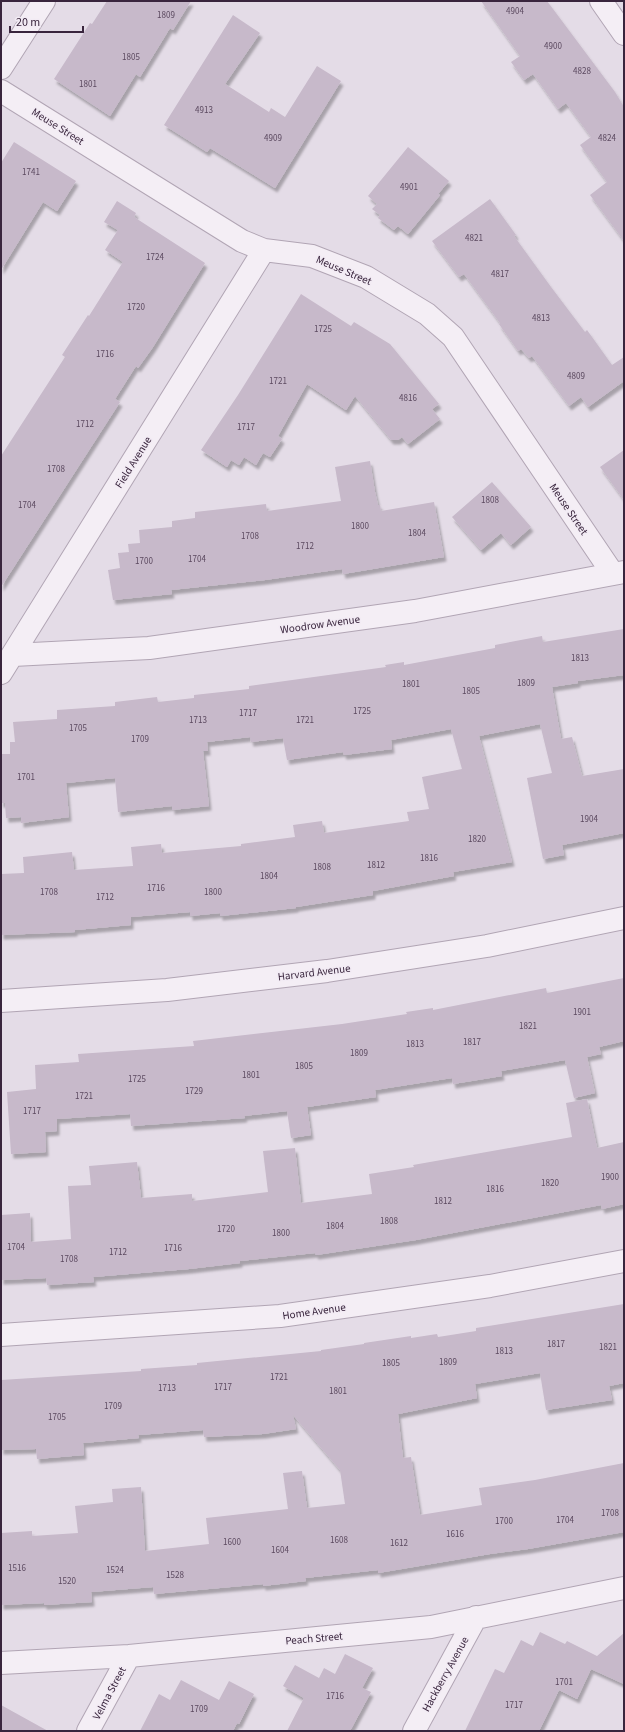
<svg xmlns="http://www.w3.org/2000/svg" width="625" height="1732" font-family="'Source Sans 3',sans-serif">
	<defs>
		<filter id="shadow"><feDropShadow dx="2.5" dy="4.5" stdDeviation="1" flood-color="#0004"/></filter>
	</defs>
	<rect width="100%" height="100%" fill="#e4dce7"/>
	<path fill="#c7b9ca" filter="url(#shadow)" d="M107 1H191L173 30 170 28 140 77 136 74 110 116 54 79 90 23 92 24Z
		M481 1H547L615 92 624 107V241L590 195 607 182 580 145 591 137 566 103 558 109 533 74 524 80 511 62 520 56Z
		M233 15 260 33 225 84 269 112 271 108 285 117 317 66 341 81 275 188 210 148 207 152 164 125Z
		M14 142 76 181 57 211 43 202 1 270V163Z
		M408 147 449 181 438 194 440 195 408 234 398 226 394 230 378 218 380 215 372 209 377 204 368 196Z
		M490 199 516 235 514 236 551 287 585 332 587 330 612 365 624 357V381L588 407 581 397 569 406 532 356 529 358 521 349 518 351 499 324 500 323 464 274 459 277 432 241Z
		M117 201 136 213 134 217 205 263 153 347 138 368 136 366 115 399 120 402 1 587V456L65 357 62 355 88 315 89 316 123 262 105 250 118 230 104 222Z
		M301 294 351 326 354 322 390 344 439 404 432 409 440 419 408 444 402 437 398 440H391L355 396 346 410 307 384 278 436 282 439 270 457 263 453 256 465 244 457 239 465 231 460 227 467 201 450 238 395Z
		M624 450V500L600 467Z
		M370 461 375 492 378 505H380L381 511 434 502 444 557 343 574 342 569 265 580 171 590 172 594 113 600 108 570 120 568 118 553 129 552 128 544 140 543 139 530 172 527V521L195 518V512L266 504 267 511 341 501 335 467Z
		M492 482 531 527 511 545 501 533 481 550 452 517Z
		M624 629V675L578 681V683L552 687 561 739 572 737 582 776 624 769V833L562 845 564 855 543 859 527 778 552 773 540 724 479 736 512 862 453 872 454 876 373 891V895L296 907V908L220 916V913L190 916V912L131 917V925L75 930V932L1 935V874L24 873 23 857 72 852 74 870 133 866 131 847 161 844 162 853 241 846V844L295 837 293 825 322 821 324 833 409 821 407 812 429 809 422 777 462 769 451 729 391 740 392 749 344 755 343 752 287 760 283 738 251 742 250 737 207 742 208 751H203L209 806 172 810V806L118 812 115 778 66 783 69 817 21 823V817L6 818 5 803H1V754H10V742H15L13 722 57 719V710L115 706V702L157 697 158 702 194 698V695L249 689V686L386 667 385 665 404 662V665L495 648V645L542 636 543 642Z
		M624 978V1041L599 1047 601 1054 587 1057 595 1093 574 1098 565 1060 501 1071 502 1076 453 1084 452 1078 375 1090 376 1097 307 1107 311 1135 291 1138 287 1111 244 1116 245 1118 131 1126 130 1114 57 1119V1131L45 1132 46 1152 11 1154 7 1092 36 1089 35 1065 79 1062 78 1054 194 1046 193 1041 342 1024 407 1014 406 1012 433 1008V1010L546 988 547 993Z
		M587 1099 597 1148 624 1142V1204L602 1209 601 1205 416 1240 316 1255 315 1253 240 1261V1263L189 1269 93 1277 94 1282 47 1285 46 1278 1 1280V1215L30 1213 31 1242 71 1239 68 1186 91 1185 89 1166 137 1162 141 1198 192 1194V1201L268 1192 263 1151 295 1148 301 1203 372 1194 369 1174 414 1167 413 1165 572 1137 566 1103Z
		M624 1304V1383L609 1386 612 1400 546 1410 540 1373 475 1384 477 1398 398 1414 403 1458 411 1457 420 1515 482 1505 479 1488 535 1480 624 1463V1532L528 1549 490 1554 378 1573V1570L305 1578 306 1581 263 1586V1584L154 1594 153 1587 91 1592 92 1602 44 1605V1603L1 1605V1533L32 1531V1536L78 1533 75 1506 113 1502 112 1489 141 1487 145 1551 209 1544 206 1518 288 1509 283 1473 302 1471 307 1508 345 1504 340 1470 293 1415 296 1429 263 1434 204 1437 203 1430 138 1435 139 1438 83 1443 84 1455 37 1459 36 1449 1 1450V1380L141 1371V1369L197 1365V1363L321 1351V1350L364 1344V1343L411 1336V1338L437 1334 438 1337 476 1331V1328Z
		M540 1632 565 1644 567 1641 597 1656 624 1633V1684L591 1669 577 1699 559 1690 539 1731H465L495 1669 504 1673 521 1640 533 1646Z
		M345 1654 373 1668 362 1688 371 1692 350 1731H287L304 1698 283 1686 295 1665 319 1678 324 1668 335 1674Z
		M181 1680 219 1700 229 1681 254 1694 239 1724 237 1723 233 1731H140L159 1694 170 1700Z
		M1 1705 48 1731H1Z"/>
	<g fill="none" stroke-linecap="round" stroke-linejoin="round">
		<defs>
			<path id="minor" d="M601 1 624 34
				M1 68 44 1
				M1 91 242 241 264 250 312 256 366 277 427 314 453 337 613 574
				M13 655 149 648 415 611 624 572
				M1 673 264 250
				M1 1001 167 990 327 971 487 946 624 918
				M1 1335 280 1316 490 1286 624 1261
				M1 1663 129 1656 431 1627 624 1588
				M88 1731 129 1656
				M414 1731 476 1617"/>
		</defs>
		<use href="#minor" stroke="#b1a5b4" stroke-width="24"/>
		<use href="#minor" stroke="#f4eef5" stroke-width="22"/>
	</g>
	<g text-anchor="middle" stroke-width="3" stroke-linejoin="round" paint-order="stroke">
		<g font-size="9" fill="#5c4a60">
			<text x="515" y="14">4904</text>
			<text x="166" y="18">1809</text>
			<text x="553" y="49">4900</text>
			<text x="131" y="60">1805</text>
			<text x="582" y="74">4828</text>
			<text x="88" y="87">1801</text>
			<text x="204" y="113">4913</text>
			<text x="273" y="141">4909</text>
			<text x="607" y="141">4824</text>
			<text x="31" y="175">1741</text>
			<text x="409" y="190">4901</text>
			<text x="474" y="241">4821</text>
			<text x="155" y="260">1724</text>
			<text x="500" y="277">4817</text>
			<text x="136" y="310">1720</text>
			<text x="541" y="321">4813</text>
			<text x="323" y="332">1725</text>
			<text x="105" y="357">1716</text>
			<text x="576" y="379">4809</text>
			<text x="278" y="384">1721</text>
			<text x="408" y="401">4816</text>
			<text x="85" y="427">1712</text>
			<text x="246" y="430">1717</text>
			<text x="56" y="472">1708</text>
			<text x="490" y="503">1808</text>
			<text x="27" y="508">1704</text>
			<text x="360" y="529">1800</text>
			<text x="417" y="536">1804</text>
			<text x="250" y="539">1708</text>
			<text x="305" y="549">1712</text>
			<text x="197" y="562">1704</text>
			<text x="144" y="564">1700</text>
			<text x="580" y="661">1813</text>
			<text x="526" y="686">1809</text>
			<text x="411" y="687">1801</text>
			<text x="471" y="694">1805</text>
			<text x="362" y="714">1725</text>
			<text x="248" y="716">1717</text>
			<text x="198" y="723">1713</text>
			<text x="305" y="723">1721</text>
			<text x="78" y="731">1705</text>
			<text x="140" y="742">1709</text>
			<text x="26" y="780">1701</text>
			<text x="589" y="822">1904</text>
			<text x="477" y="842">1820</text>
			<text x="429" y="861">1816</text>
			<text x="376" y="868">1812</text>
			<text x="322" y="870">1808</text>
			<text x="269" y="879">1804</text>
			<text x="156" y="891">1716</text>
			<text x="49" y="895">1708</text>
			<text x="213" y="895">1800</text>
			<text x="105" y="900">1712</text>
			<text x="582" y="1015">1901</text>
			<text x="528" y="1029">1821</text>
			<text x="472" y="1045">1817</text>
			<text x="415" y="1047">1813</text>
			<text x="359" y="1056">1809</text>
			<text x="304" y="1069">1805</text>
			<text x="251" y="1078">1801</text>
			<text x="137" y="1082">1725</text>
			<text x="194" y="1094">1729</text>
			<text x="84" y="1099">1721</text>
			<text x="32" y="1114">1717</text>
			<text x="610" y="1180">1900</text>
			<text x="550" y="1186">1820</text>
			<text x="495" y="1192">1816</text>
			<text x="443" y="1204">1812</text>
			<text x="389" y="1224">1808</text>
			<text x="335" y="1229">1804</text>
			<text x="226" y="1232">1720</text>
			<text x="281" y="1236">1800</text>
			<text x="16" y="1250">1704</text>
			<text x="173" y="1251">1716</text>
			<text x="118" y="1255">1712</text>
			<text x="69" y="1262">1708</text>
			<text x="556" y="1347">1817</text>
			<text x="608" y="1350">1821</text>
			<text x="504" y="1354">1813</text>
			<text x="448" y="1365">1809</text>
			<text x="391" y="1366">1805</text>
			<text x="279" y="1380">1721</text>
			<text x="223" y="1390">1717</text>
			<text x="167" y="1391">1713</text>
			<text x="338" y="1394">1801</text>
			<text x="113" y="1409">1709</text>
			<text x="57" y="1420">1705</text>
			<text x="610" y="1516">1708</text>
			<text x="565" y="1523">1704</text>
			<text x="504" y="1524">1700</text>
			<text x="455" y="1537">1616</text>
			<text x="339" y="1543">1608</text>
			<text x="232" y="1545">1600</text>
			<text x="399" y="1546">1612</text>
			<text x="280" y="1553">1604</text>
			<text x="17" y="1571">1516</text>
			<text x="115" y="1573">1524</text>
			<text x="175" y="1578">1528</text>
			<text x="67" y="1584">1520</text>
			<text x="564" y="1685">1701</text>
			<text x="335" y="1699">1716</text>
			<text x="514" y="1708">1717</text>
			<text x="199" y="1712">1709</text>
		</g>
		<g font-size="11" fill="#39253d" stroke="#f2ebf4">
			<text transform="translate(58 126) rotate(32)" y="4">Meuse Street</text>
			<text transform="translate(344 270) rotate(23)" y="4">Meuse Street</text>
			<text transform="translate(133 462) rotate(-58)" y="4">Field Avenue</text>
			<text transform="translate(569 509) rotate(56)" y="4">Meuse Street</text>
			<text transform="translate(320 624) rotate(-8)" y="4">Woodrow Avenue</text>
			<text transform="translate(314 972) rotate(-7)" y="4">Harvard Avenue</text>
			<text transform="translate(314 1311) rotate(-8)" y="4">Home Avenue</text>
			<text transform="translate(314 1638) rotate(-5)" y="4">Peach Street</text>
			<text transform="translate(445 1674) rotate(-61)" y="4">Hackberry Avenue</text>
			<text transform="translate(109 1693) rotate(-62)" y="4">Velma Street</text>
		</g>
	</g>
	<rect width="625" height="1732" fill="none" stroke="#39253d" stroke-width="4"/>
	<path d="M10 26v6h73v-6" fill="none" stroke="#39253d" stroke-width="2"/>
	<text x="16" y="26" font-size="12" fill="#39253d" stroke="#f2ebf4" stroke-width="3" paint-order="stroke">20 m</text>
</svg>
